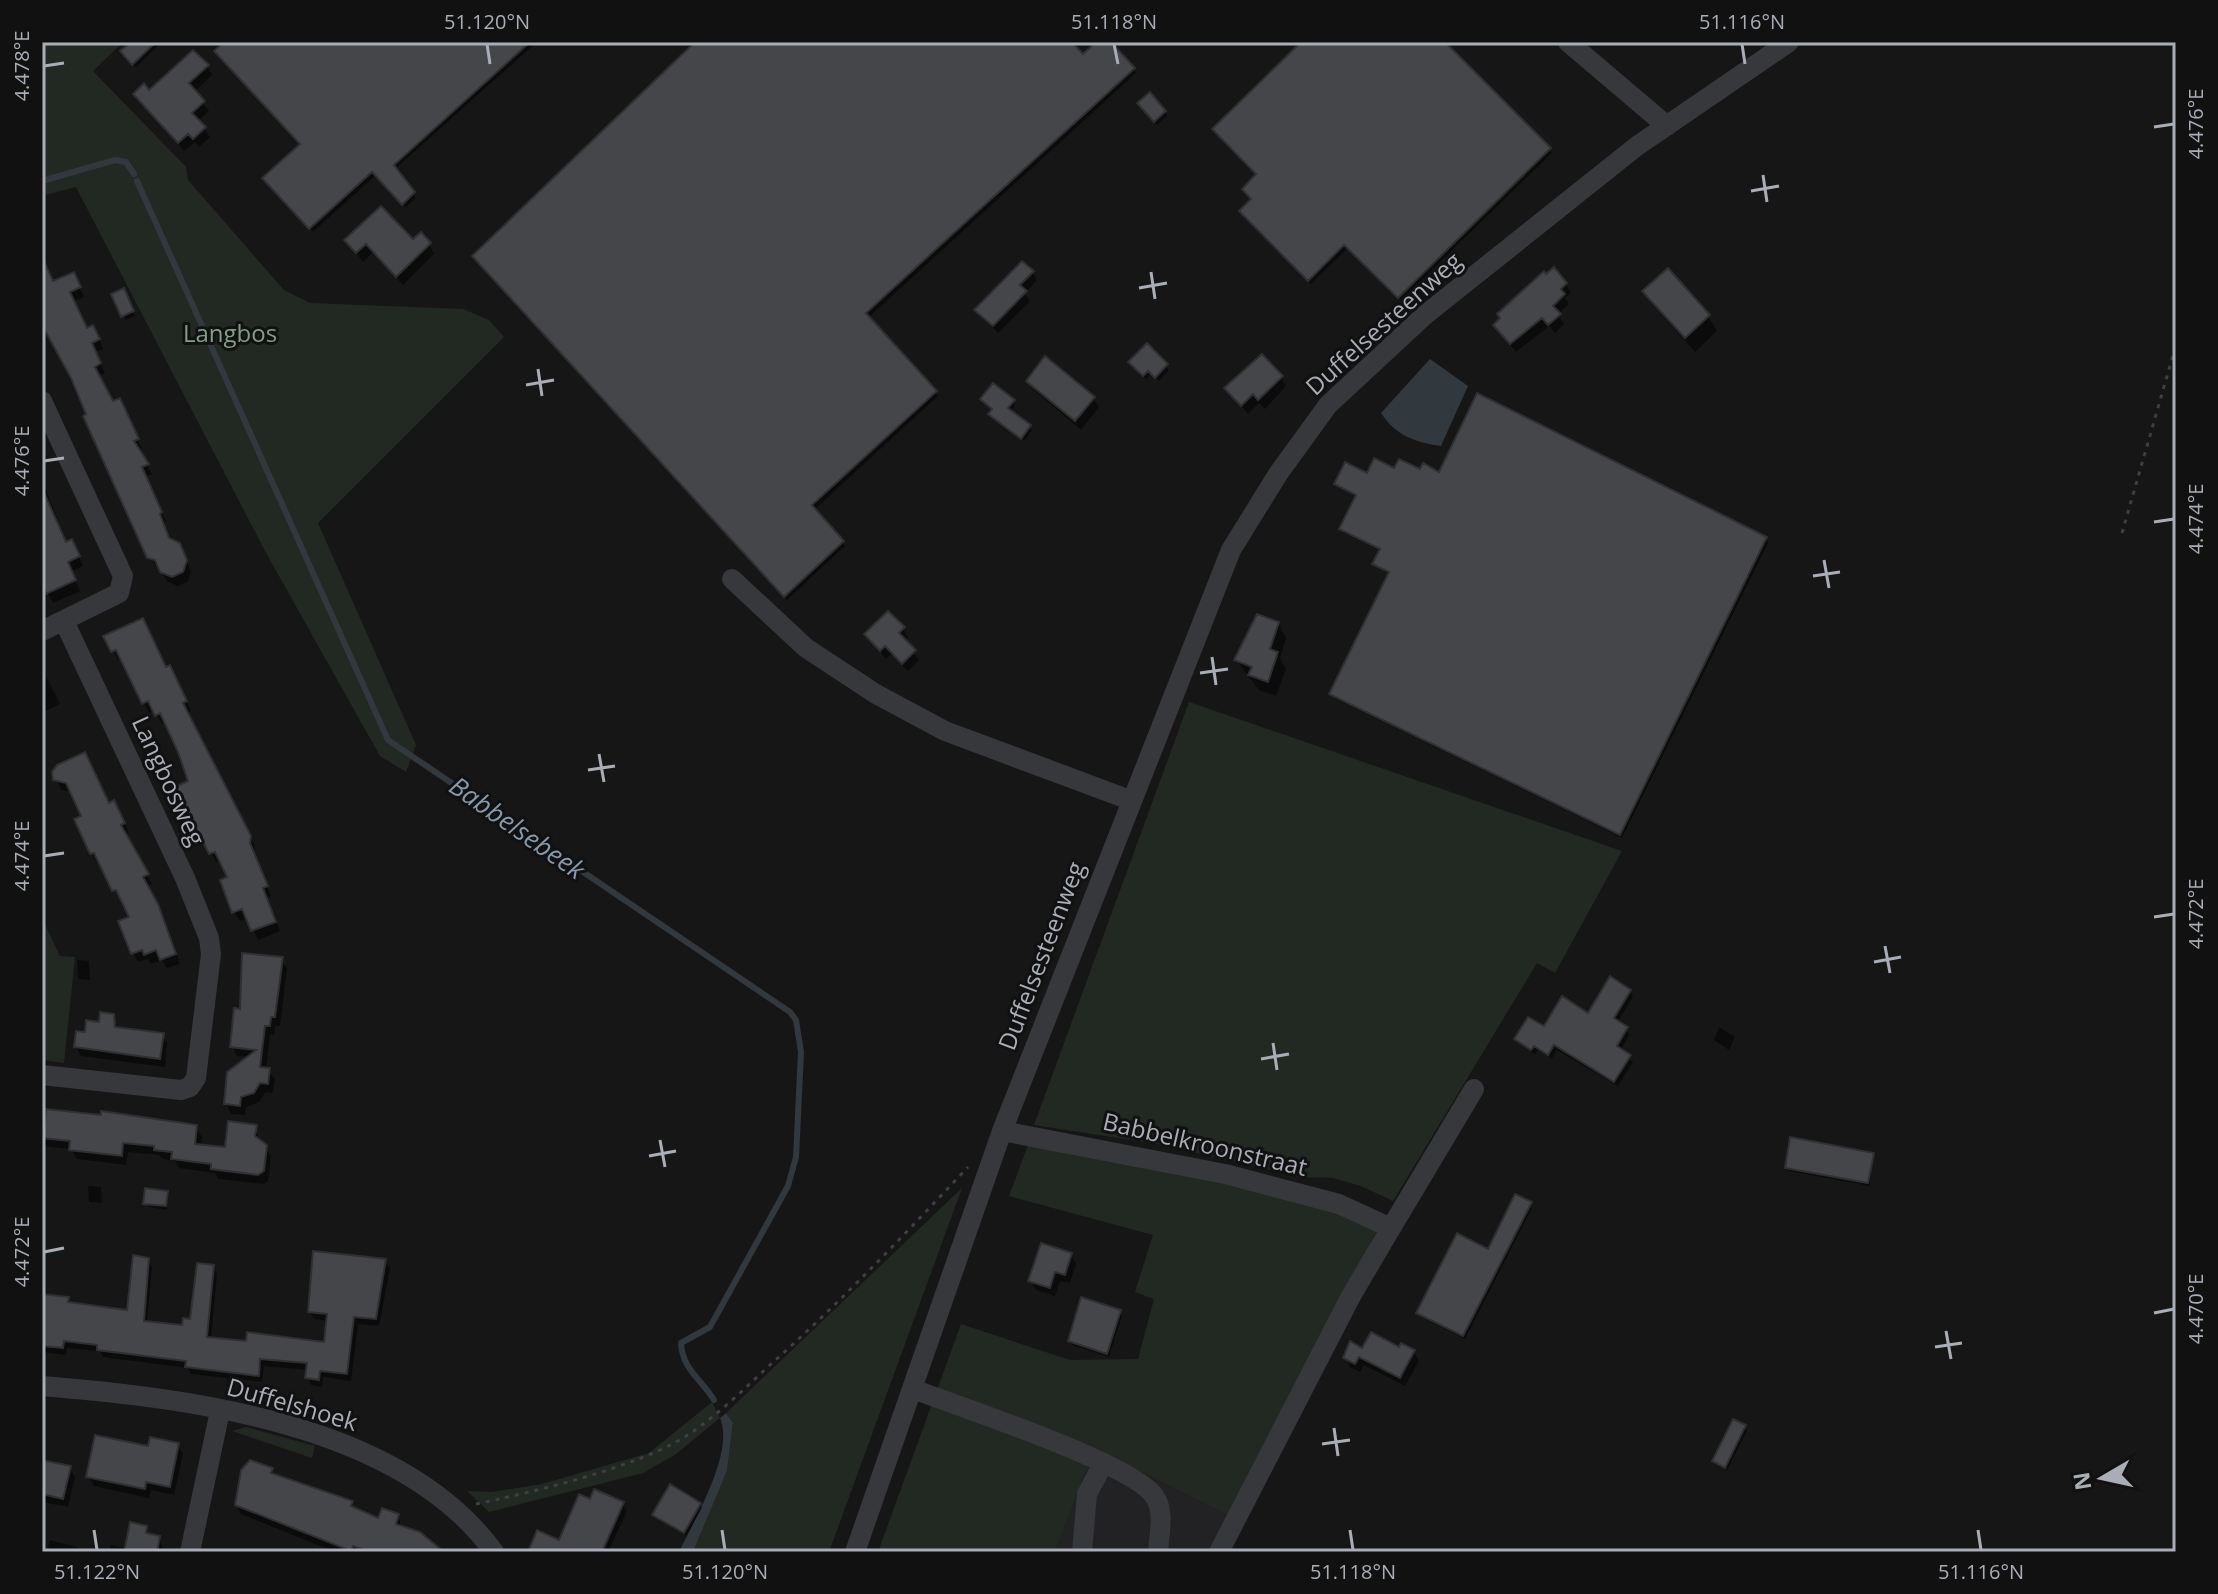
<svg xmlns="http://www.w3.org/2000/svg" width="2218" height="1594" font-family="'Open Sans',sans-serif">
	<rect width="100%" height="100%" fill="#161617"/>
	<path fill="#222224" d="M1093 1449 1230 1516 1211 1552H1055Z"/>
	<path fill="#222923" d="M42 42H123L93 71 186 167 188 180 284 290 310 303 463 309 489 320 504 337 318 523 416 745 406 772 380 756 265 551 76 187 42 196Z
		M1189 702 1622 851 1555 973 1537 963 1393 1201 1361 1186 1333 1178 1299 1177 1164 1145 1034 1125Z
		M42 918 60 956 75 957 64 1063 42 1060Z
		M1028 1145 1116 1157 1340 1213 1377 1231 1230 1516 1094 1449 1055 1552H878L961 1324 1070 1360 1138 1359 1154 1299 1135 1292 1153 1235 1009 1196Z
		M962 1188 829 1552H693L727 1471 733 1424 726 1413Z
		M712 1402 720 1418 676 1454 643 1473 489 1512 467 1491 492 1492 542 1484 649 1453Z
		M246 1427 315 1446 312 1458 232 1431Z"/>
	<path fill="#31383e" d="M1430 359 1468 386 1441 446C1415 442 1396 436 1381 413Z
		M726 1413 733 1423 727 1471 693 1552H679C694 1521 735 1451 720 1418Z"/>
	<path fill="#0007" d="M134 42H162L136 67 125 56Z
		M227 42H537L395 169 416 198 406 207 376 175 313 232 267 182 301 145Z
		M698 42H1069L1083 57 1099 42H1109L1136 73 868 318 938 396 814 510 845 546 787 600 477 260Z
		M1304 42H1442L1552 153 1401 300 1348 248 1311 284 1242 211 1253 200 1258 176Z
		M207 66 212 75 194 92 209 111 198 121 210 137 199 147 195 142 184 151 135 94 149 93Z
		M1142 108 1165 112 1167 116 1157 125Z
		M346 240 429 244 434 254 403 285 373 252 363 262Z
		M42 259 53 284 78 283 84 297 73 302 87 330 98 336 103 349 95 352 105 373 98 376 113 403 125 410 142 449 138 451 152 474 146 477 166 522 164 525 170 541 184 555 191 571 188 581 178 586 168 582 149 557 42 317Z
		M1032 272 1037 280 1025 293 1030 301 998 333 977 310Z
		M1566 284 1571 293 1565 298 1569 304 1558 314 1564 324 1555 333 1549 326 1516 352 1495 325Z
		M123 291 135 316 126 320 114 295Z
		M1645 291 1708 316 1717 331 1695 352 1654 306Z
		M1147 346 1169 370 1159 381 1151 374 1146 379 1133 366Z
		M1281 377 1286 386 1265 409 1259 403 1248 414 1227 389Z
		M1028 381 1093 398 1099 407 1081 430 1034 390Z
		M983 400 1013 401 1015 405 1010 412 1032 430 1024 441 993 418V411Z
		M1395 471 1420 472 1766 538 1768 543 1622 838 1334 698 1331 694 1390 575 1374 564 1381 551 1344 533 1341 529 1357 498 1337 484Z
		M42 480 67 544 77 551 83 566 71 572 80 591 53 603 42 583Z
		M1278 623 1286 638 1280 658 1286 669 1276 696 1259 690 1236 660Z
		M903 629 908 637 904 641 919 660 908 671 891 654 886 659 866 634Z
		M106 637 175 677 191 711 186 713 255 847 254 854 271 896 267 898 280 931 258 940 248 918 240 921 234 912 229 878 221 861 216 862 211 853 191 782 166 722 162 724 155 710 149 713 123 658 118 660Z
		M42 668 60 704 42 713Z
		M54 773 119 812 129 833 125 835 152 884 146 887 163 916 180 964 167 968 162 960 151 964 148 959 138 962 133 953 132 918 100 861 97 863 92 854 77 820 84 817 72 792 61 790Z
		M281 959 287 969 280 1026H275L274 1035H270L266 1069 275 1079 273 1093 266 1092 259 1102 246 1107 245 1115 231 1114 226 1104 249 1057 237 1056 232 1046 242 1011Z
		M77 960 89 961 90 980 78 979Z
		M1630 991 1633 997 1617 1023 1630 1034 1620 1051 1633 1062 1618 1086 1557 1050 1552 1059 1538 1050 1535 1055 1517 1039 1588 1015Z
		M113 1016 118 1030 162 1035 167 1043 165 1067 81 1056 76 1047 86 1034Z
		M1719 1027 1735 1037 1729 1050 1714 1040Z
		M42 1109 196 1127 202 1137 201 1146 226 1149 255 1127 260 1142 271 1156 268 1181 264 1184 218 1179 215 1173 179 1168 175 1161 162 1159 159 1155 128 1152 126 1165 77 1159 71 1149 42 1146Z
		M1872 1154 1870 1186 1789 1171 1787 1167Z
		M88 1186 101 1187 102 1203 89 1202Z
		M166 1193 167 1210 148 1207 146 1203Z
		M1530 1204 1532 1208 1465 1339 1421 1317 1419 1313 1489 1252Z
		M1070 1254 1076 1264 1070 1283 1060 1281 1055 1296 1036 1290 1031 1281Z
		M148 1260 152 1267 147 1323 184 1327 192 1321 213 1267 217 1274 211 1339 248 1344 326 1345 328 1321 314 1319 310 1312 385 1261 390 1268 379 1326 358 1324 351 1381 323 1377 322 1387 311 1385 308 1370 264 1366 262 1382 191 1374 188 1368 103 1357 100 1351 67 1348 66 1355 42 1352V1297L129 1312Z
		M1120 1312 1122 1316 1109 1357 1072 1345 1070 1341Z
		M1399 1349 1414 1352 1419 1361 1405 1386 1364 1365 1360 1372 1350 1367 1345 1357 1363 1350Z
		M1745 1427 1747 1431 1727 1470 1717 1465 1714 1461Z
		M178 1445 183 1454 174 1495 151 1490 149 1498 94 1486 88 1476 150 1449Z
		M42 1456 51 1464 70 1468 75 1477 68 1507 42 1502Z
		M272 1470 276 1477 352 1503 356 1510 379 1520 398 1516 402 1528 441 1552H335L241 1514 236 1504Z
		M591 1502 622 1504 627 1511 608 1552H530L560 1542Z
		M700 1504 702 1508 686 1536 655 1515Z
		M146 1528 151 1537 159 1538 164 1552H110L111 1545 126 1548Z
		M50 1540 77 1547 79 1552H47Z"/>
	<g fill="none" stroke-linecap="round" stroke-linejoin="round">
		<path stroke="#31383e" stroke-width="6" d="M42 181 115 160 126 162 134 174
			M137 181 388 740 790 1012 796 1020 801 1052 796 1157 788 1186 710 1327 681 1343C682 1369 702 1380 714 1400"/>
	</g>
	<path fill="#45464a" stroke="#303033" stroke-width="2" d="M131 42H156L132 65 120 51Z
		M224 42H530L394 165 415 192 402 205 372 172 309 229 262 178 300 144 214 51Z
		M695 42H1072L1083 54 1096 42H1111L1135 68 866 313 937 391 812 505 844 541 784 597 472 256Z
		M1301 42H1445L1551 148 1398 298 1344 245 1308 281 1239 211 1251 199 1242 189 1256 174 1212 129Z
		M193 50 209 65 189 83 205 101 192 113 206 127 193 139 188 134 178 143 133 94 144 83 149 90Z
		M1150 92 1166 111 1154 122 1137 103Z
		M381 206 413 239 421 232 431 243 396 277 366 244 356 253 344 240Z
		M42 257 53 281 74 272 81 287 70 292 87 328 93 325 100 339 92 343 101 363 95 367 113 401 120 398 139 439 134 441 149 464 142 467 162 512 160 514 169 538 180 543 187 560 183 572 172 577 160 572 155 560 147 558 83 416 86 414 71 378 42 325Z
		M1022 261 1034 271 1020 285 1027 291 993 326 974 310Z
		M1554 267 1567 283 1561 289 1565 294 1553 306 1561 314 1548 325 1542 318 1510 344 1493 325 1500 318 1497 314 1544 271 1546 274Z
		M1668 268 1710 315 1685 338 1642 291Z
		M124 288 134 311 121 317 111 294Z
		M1147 343 1168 364 1155 378 1148 371 1143 376 1128 362Z
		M1262 354 1283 376 1258 400 1253 394 1241 406 1224 388Z
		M1045 356 1095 397 1075 421 1026 381Z
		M993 383 1015 400 1008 408 1031 425 1021 439 988 414 992 409 980 399Z
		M1477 393 1767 537 1620 835 1329 694 1389 572 1372 564 1380 549 1339 529 1356 495 1334 484 1345 462 1367 473 1374 458 1394 468 1399 459 1420 469 1423 463 1439 472Z
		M42 488 66 542 72 539 80 556 68 562 76 580 46 594 42 585Z
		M888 611 905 627 899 633 916 650 902 664 885 646 880 651 864 634Z
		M1257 614 1279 622 1270 649 1278 652 1268 682 1248 675 1252 667 1234 660Z
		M143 618 166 667 170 665 187 701 183 703 251 836 250 843 268 886 263 888 276 922 251 931 242 909 232 913 220 880 227 877 215 852 209 854 175 787 188 781 178 752 160 713 155 716 148 701 142 704 116 650 111 652 103 636Z
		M85 752 109 803 114 800 125 823 121 825 149 874 143 877 158 904 176 954 160 960 156 950 144 955 142 950 131 954 118 921 129 917 116 890 112 891 94 853 90 854 74 819 81 816 66 783 53 780 52 772 57 765Z
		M242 953 283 957 275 1017H271L270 1026H265L260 1067 270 1068 268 1084 260 1083 254 1093 241 1097 240 1106 224 1104 227 1072 256 1050 230 1047 234 1008 240 1009Z
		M1610 976 1631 990 1614 1018 1628 1027 1617 1046 1631 1055 1614 1082 1554 1045 1548 1055 1534 1046 1531 1050 1514 1039 1528 1017 1544 1026 1562 996 1588 1013Z
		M100 1012 114 1014 115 1027 164 1033 160 1059 74 1047 76 1031 85 1032 86 1020 99 1022Z
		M46 1109 101 1115V1111L197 1125 195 1144 225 1147 228 1121 257 1125 255 1136 267 1145 264 1171 258 1175 211 1169V1164L171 1159 172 1152 154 1150V1146L123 1143 122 1156 69 1150 70 1141 43 1138Z
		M1790 1137 1874 1153 1868 1183 1785 1168Z
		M145 1188 168 1191 166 1206 143 1204Z
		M1515 1194 1532 1202 1463 1336 1416 1313 1457 1233 1488 1249Z
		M1041 1243 1072 1253 1065 1275 1055 1272 1050 1288 1028 1281Z
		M313 1251 386 1259 376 1319 354 1317 347 1374 320 1371 319 1380 305 1378 307 1363 260 1359 259 1376 185 1367 186 1361 97 1350V1345L64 1341 63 1348 42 1346V1294L69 1297 68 1302 127 1310 133 1255 149 1258 144 1321 182 1325 183 1318 190 1319 197 1263 214 1265 207 1337 246 1341 247 1332 324 1342 327 1314 308 1312Z
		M1081 1297 1121 1310 1107 1354 1068 1341Z
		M1371 1332 1399 1347 1401 1343 1415 1350 1400 1378 1359 1357 1355 1364 1343 1358 1350 1341 1362 1348Z
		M1733 1419 1746 1425 1725 1468 1712 1461Z
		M95 1435 148 1446 150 1437 179 1443 170 1487 146 1482 145 1489 86 1477Z
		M42 1460 71 1466 63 1499 42 1494Z
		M250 1460 273 1468 271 1473 353 1501 351 1506 378 1518 382 1508 399 1514 396 1524 420 1532 444 1552H370L353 1546 351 1551 235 1505 241 1470Z
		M670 1484 701 1503 684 1533 652 1515Z
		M594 1489 624 1502 602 1552H528L537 1530 559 1540 579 1494 590 1499Z
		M130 1522 147 1526 146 1533 160 1536 157 1552H124Z"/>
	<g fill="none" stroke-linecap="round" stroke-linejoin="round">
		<path stroke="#3d3f43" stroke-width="3" stroke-dasharray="4 6" stroke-linecap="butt" d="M2122 533 2176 345
			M476 1504C534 1492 633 1468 683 1438 715 1418 743 1390 771 1364 841 1302 904 1235 968 1167"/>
		<path stroke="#37383c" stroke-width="20" d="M1568 42 1667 126
			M42 401 123 576 119 593 42 631
			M732 579 806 648 876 694 945 731 1130 800
			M42 1075 181 1090 190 1087 196 1078 211 954 209 938 185 878 64 621
			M1002 1131 1225 1174 1339 1204 1391 1228 1351 1296 1219 1552
			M1391 1228 1474 1089
			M42 1386C189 1398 400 1423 494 1552
			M913 1389C957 1406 1135 1464 1155 1497 1165 1513 1159 1535 1158 1552
			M190 1552 220 1411
			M855 1552 1002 1131 1231 550 1278 474 1328 405 1425 315 1637 146 1789 42
			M1082 1552 1087 1494 1103 1464"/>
	</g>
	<path fill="none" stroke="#a9adb6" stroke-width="3" d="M487 44 490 64M1114 44 1118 64M1742 44 1745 64M44 66 64 63M2154 127 2174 124M1763 175 1767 202M1751 191 1779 186M1151 272 1155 299M1139 288 1167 283M538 369 542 396M526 385 554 380M44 461 64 458M2154 522 2174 519M1824 560 1829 588M1813 576 1840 572M1212 657 1216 685M1200 673 1228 669M599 754 604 782M588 770 615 766M44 856 64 853M2154 917 2174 914M1885 946 1890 973M1874 962 1901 957M1273 1043 1277 1070M1261 1059 1289 1054M660 1140 665 1167M649 1156 676 1151M44 1252 64 1248M2154 1313 2174 1309M1946 1331 1951 1359M1935 1347 1962 1343M1334 1428 1338 1456M1322 1444 1350 1440M94 1530 97 1550M722 1530 725 1550M1350 1530 1353 1550M1978 1530 1981 1550"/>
	<g text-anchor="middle" stroke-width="6" stroke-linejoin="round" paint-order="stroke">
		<g font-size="24" fill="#a9adb6" stroke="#111112">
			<text transform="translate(1384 324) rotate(-42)" y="8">Duffelsesteenweg</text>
			<text transform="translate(168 781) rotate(65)" y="8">Langbosweg</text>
			<text transform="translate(1042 956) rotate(-69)" y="8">Duffelsesteenweg</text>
			<text transform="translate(1205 1145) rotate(13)" y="8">Babbelkroonstraat</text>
			<text transform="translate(292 1405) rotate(16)" y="8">Duffelshoek</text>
		</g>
		<g font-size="24" fill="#839e84" stroke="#111112">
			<text x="230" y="342">Langbos</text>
		</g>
		<g font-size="26" font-style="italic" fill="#859aac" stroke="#111112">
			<text transform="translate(517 828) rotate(35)" y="9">Babbelsebeek</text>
		</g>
	</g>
	<rect width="2218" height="1594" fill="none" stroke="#111112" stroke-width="88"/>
	<g transform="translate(2102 1478) rotate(261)" stroke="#111112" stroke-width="6" paint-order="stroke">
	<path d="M0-6L14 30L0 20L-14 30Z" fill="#a9adb6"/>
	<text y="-12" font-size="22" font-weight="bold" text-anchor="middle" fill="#a9adb6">N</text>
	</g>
	<rect x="44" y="44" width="2130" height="1506" fill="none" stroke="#a9adb6" stroke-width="3"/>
	<g font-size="20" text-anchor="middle" fill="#a9adb6">
		<text x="487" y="29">51.120°N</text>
		<text x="1114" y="29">51.118°N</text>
		<text x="1742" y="29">51.116°N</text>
		<text transform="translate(22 66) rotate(-90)" y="7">4.478°E</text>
		<text transform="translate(2196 124) rotate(-90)" y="7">4.476°E</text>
		<text transform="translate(22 461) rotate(-90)" y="7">4.476°E</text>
		<text transform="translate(2196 519) rotate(-90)" y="7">4.474°E</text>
		<text transform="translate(22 856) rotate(-90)" y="7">4.474°E</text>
		<text transform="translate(2196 914) rotate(-90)" y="7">4.472°E</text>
		<text transform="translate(22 1252) rotate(-90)" y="7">4.472°E</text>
		<text transform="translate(2196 1309) rotate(-90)" y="7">4.470°E</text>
		<text x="97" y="1579">51.122°N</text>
		<text x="725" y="1579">51.120°N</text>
		<text x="1353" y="1579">51.118°N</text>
		<text x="1981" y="1579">51.116°N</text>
	</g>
</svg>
